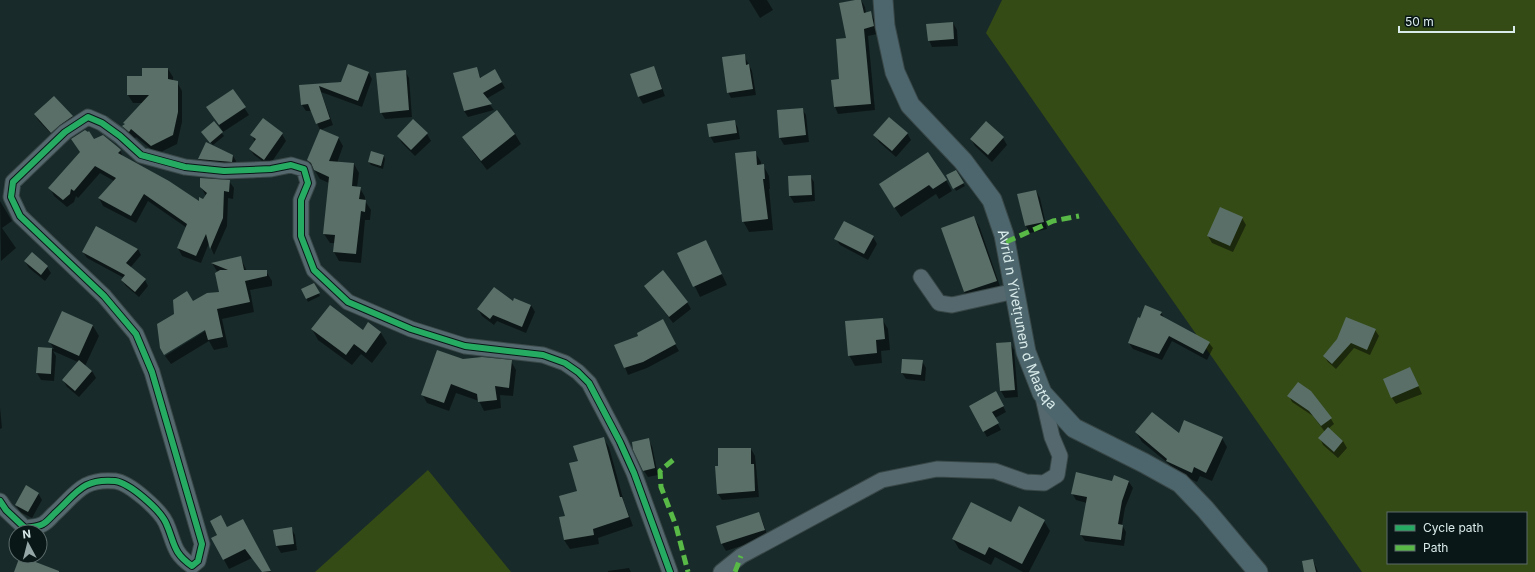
<svg xmlns="http://www.w3.org/2000/svg" width="1535" height="572" font-family="Inter,sans-serif">
	<rect width="100%" height="100%" fill="#192a2a"/>
	<path fill="#354b15" fill-rule="evenodd" d="M1002 0H1535V572H1362L986 33ZM1388 513H1526V563H1388Z
		M428 470 511 572H315Z"/>
	<path fill="#0007" d="M749 0H767L773 10 760 18Z
		M861 0 865 7 866 13H870L874 19 877 34 868 36 875 110 838 114 835 107 847 39Z
		M953 23 957 30 958 46 932 47 929 40Z
		M744 55 752 71 756 95 731 98 728 92Z
		M476 68 481 78 495 70 505 88 486 99 494 110 468 117 464 111 454 74Z
		M653 68 657 74 665 96 643 104 639 97 631 75Z
		M168 69 173 77V81L177 82 182 91V122L177 144 157 154 136 137 134 140 128 135 123 126 126 125 124 123 143 103H133L128 95 143 77Z
		M405 71 409 78 412 117 385 119 381 112Z
		M369 73 372 79 362 107 321 92 333 125 320 130 338 137 343 146 337 163 354 164 359 173 357 187 360 188 365 197V201L371 210 370 220H365L361 263 339 261 334 252 335 243H330L324 234 329 183 320 179 308 160 320 130 312 111H306L302 105 301 86 342 82Z
		M233 91 249 115 223 132 212 114Z
		M54 97 72 117 76 124 56 139 39 121 35 115Z
		M802 109 806 115 809 142 784 145 780 138Z
		M263 120 282 134 286 141 269 166 254 155 250 149 255 142 252 135Z
		M734 121 738 128 740 139 714 143 710 136Z
		M214 123 224 136 213 145 204 135Z
		M986 123 1003 138 1007 145 992 162 975 146 971 139Z
		M907 133 911 140 896 157 879 142 875 135Z
		M427 134 431 141 415 156 402 143 398 136Z
		M515 134 521 144 487 170 470 148 464 138Z
		M93 140 119 148 123 157 200 203 206 196 201 187 229 181 234 188 233 199 228 198 227 226 214 255 209 243 201 263 182 256 178 248 187 228 148 201 136 223 103 206 99 198 114 181 100 173 78 198 76 196 74 202 67 207 54 196 50 188Z
		M755 152 761 162V166L763 165 769 176 770 189H769L773 230 749 232 743 221Z
		M372 153 384 156 385 159 383 169 371 165 369 162Z
		M233 156 236 161 235 167 203 164 199 159Z
		M956 172 965 186 956 191 948 176Z
		M810 176 814 182 815 201 794 203 790 196Z
		M946 180 952 191 939 199 936 194 901 217 886 195Z
		M1036 191 1040 198 1047 229 1030 233 1026 226 1019 195Z
		M0 201 12 221 2 228 16 248 1 261Z
		M974 217 980 228 1002 292 970 302 964 292 942 228Z
		M1242 218 1246 225 1233 252 1212 243 1208 236Z
		M96 228 138 249 141 255 130 268 145 280 148 286 139 297 126 286 122 280 124 278 87 258 83 252Z
		M873 237 877 244 868 260 840 245 836 239Z
		M711 252 727 285 700 297 679 254Z
		M240 257 247 271H266L272 281V286L250 290 254 312 222 319 228 347 214 350 209 341 171 364 165 356 210 328 193 303 220 293 218 273 212 263Z
		M25 261 47 267 51 273 45 281 29 268Z
		M314 284 320 296 308 302 302 289Z
		M645 286 687 302 691 309 673 323Z
		M513 303 531 305 535 312 526 333 497 321 494 325 482 316 478 309Z
		M63 312 93 326 99 336 85 366 92 371 96 378 79 397 67 387 63 380 78 362 53 351 56 356 54 381 41 380 37 373 39 348 54 349 49 341Z
		M1161 313 1165 319 1209 343 1213 348 1207 360 1172 341 1162 360 1133 349 1129 343Z
		M882 319 888 329 890 350 881 351 882 363 855 366 849 355Z
		M662 321 679 351 647 368 628 375 616 345 640 336Z
		M369 324 381 333 387 343 372 363 361 354 352 365 318 340 312 329 363 331Z
		M1375 330 1379 336 1370 355 1354 348 1336 369 1328 362 1324 356Z
		M1010 343 1014 350 1018 397 1005 398 1001 391Z
		M463 360 511 361 516 370 513 396 500 395 501 408 484 411 479 401 456 393 449 411 427 403 422 394Z
		M922 361 926 368 925 381 906 379 902 373Z
		M1410 368 1422 394 1396 404 1392 398Z
		M1289 396 1331 419 1334 424 1328 429 1343 441 1347 448 1338 458 1323 445 1320 438 1325 432 1313 416 1292 402Z
		M999 398 1006 412 995 418 1001 430 987 437 970 406Z
		M0 407 2 428 0 429Z
		M1136 432 1222 438 1227 447 1212 481 1200 476 1197 482 1173 471 1169 464 1142 442Z
		M603 438 609 447 624 502 633 526 598 538 599 544 570 549 564 540 566 517 578 491 579 461Z
		M648 440 652 446 658 475 648 477 644 471Z
		M751 449 755 456 759 497 722 500 718 494Z
		M1112 482H1129L1133 488 1125 508 1122 525 1126 532 1124 546 1085 541 1081 535 1087 503 1076 500 1072 493Z
		M38 493 42 500 32 518 20 512 16 505Z
		M758 513 762 520 768 537 726 551 722 544 717 527Z
		M1044 521 1050 531 1029 572H1023L995 557 991 565 959 549 953 539 1011 523Z
		M227 528 248 529 271 572H262L252 558 229 569 212 538Z
		M291 528 295 535 297 550 281 553 277 546Z
		M1313 560 1318 572H1305Z
		M629 568 631 572H608V571Z"/>
	<path fill="#596f67" d="M855 0H861L864 13 871 11 874 26 864 29 871 104 834 107 831 80 839 79 836 39 846 38 839 3Z
		M953 22 954 39 928 41 926 24Z
		M745 54 746 65 749 64 753 89 727 93 722 57Z
		M348 64 369 72 358 101 319 86 330 119 316 124 308 104 301 105 299 85 341 82Z
		M654 66 662 89 638 97 630 74Z
		M477 67 480 78 495 69 502 82 483 93 492 104 464 111 453 73Z
		M142 68H168V79L178 81V112L173 135 151 146 131 129 129 132 122 126 125 124 123 123 149 95H127V76H142Z
		M406 70 409 110 380 113 376 73Z
		M233 89 246 107 219 125 206 107Z
		M54 96 73 116 60 125 51 133 34 114Z
		M803 108 806 135 779 138 777 110Z
		M497 110 515 134 481 161 462 137Z
		M889 117 908 133 892 151 873 135Z
		M263 118 283 133 264 160 249 149 256 139 250 135Z
		M413 119 428 133 411 150 397 136Z
		M735 120 737 133 709 137 707 124Z
		M214 121 223 132 210 143 201 132Z
		M986 121 1004 137 988 155 970 139Z
		M320 129 339 137 329 161 354 163 352 186 361 187 359 199 366 200 365 212 361 211 356 254 333 252 335 235 323 234 329 177 314 170 311 163 307 160Z
		M85 130 88 132 89 131 94 139 103 135 119 148 121 150 118 153 169 181 199 201V197L203 199 207 193 200 187V178L230 180 229 192 224 191 223 218 210 249 206 234 196 256 177 248 187 224 144 194 131 216 98 198 116 178 95 166 74 191 71 189 70 194 63 200 48 188 80 152 71 139Z
		M206 142 233 155 232 162 198 159Z
		M371 151 384 155 381 166 368 162Z
		M756 151 757 165 764 164 765 179H763L768 219 742 222 735 153Z
		M928 152 947 180 933 189 929 185 894 208 879 184Z
		M956 170 964 183 953 189 946 175Z
		M811 175 812 195 789 196 788 176Z
		M1036 190 1044 222 1025 226 1017 194Z
		M1220 207 1243 217 1230 246 1207 236Z
		M974 216 997 281 964 292 941 228Z
		M844 221 874 236 864 254 834 239Z
		M96 226 138 249 126 263 146 279 135 292 121 280 125 275 82 252Z
		M706 240 722 274 693 287 677 253Z
		M32 252 48 266 41 275 24 261Z
		M241 256 244 270H267V276L245 281 250 302 217 309 223 337 208 340 205 330 164 355 160 348 157 324 174 314 173 300 187 291 193 301 207 293 219 292 215 273 220 270H228L211 263Z
		M663 270 688 302 669 317 644 286Z
		M314 283 320 293 306 299 301 289Z
		M494 287 513 301 514 298 531 305 522 327 493 315 490 319 477 309Z
		M330 305 363 330 368 322 381 332 366 353 354 344 346 355 311 329Z
		M1145 305 1162 312 1160 315 1210 342 1203 354 1169 336 1159 354 1128 343 1138 317 1140 318Z
		M62 311 93 325 79 356 48 342Z
		M1346 317 1376 329 1367 350 1351 343 1332 364 1323 356 1337 339Z
		M883 318 885 339 876 340 877 353 848 356 845 321Z
		M663 319 676 344 643 362 624 368 614 345 638 336 637 333Z
		M1011 342 1015 390 1000 391 996 343Z
		M38 347 52 348 51 374 36 373Z
		M437 350 463 359 482 357 512 360 509 388 495 386 497 400 478 402 477 394 451 384 444 403 421 395Z
		M902 359 923 360 921 375 901 373Z
		M79 360 92 371 75 391 62 380Z
		M1410 367 1419 386 1391 398 1383 379Z
		M1298 382 1311 391 1332 418 1321 426 1309 411 1287 396Z
		M996 391 1004 406 992 412 999 423 983 432 969 406Z
		M1152 412 1179 433 1184 420 1223 437 1206 473 1194 467 1192 473 1166 461 1167 459 1135 432Z
		M1328 427 1343 441 1334 452 1318 438Z
		M604 437 620 497H622L629 517 593 529 594 535 564 540 559 517 565 516 559 496 577 491 569 463 578 461 573 446Z
		M649 438 655 468 643 471 633 450 632 442Z
		M718 448H751V464H754L755 491 717 494 715 466H718Z
		M1076 472 1112 481 1114 475 1129 481 1122 501 1118 524 1123 525 1121 540 1080 535 1087 497 1071 494Z
		M26 485 39 493 28 512 15 505Z
		M971 502 1011 522 1019 506 1045 520 1022 564 989 547 985 555 952 539Z
		M759 512 765 530 721 544 716 526Z
		M221 515 227 527 243 519 271 571 262 572 245 549 223 560 211 538 217 535 210 521Z
		M292 527 294 544 276 546 273 530Z
		M20 556 59 571V572H14Z
		M1313 559 1316 572H1304L1302 561Z"/>
	<g fill="none" stroke-linecap="round" stroke-linejoin="round">
		<defs>
			<path id="minor" d="M921 277 939 303 952 305 1015 291
				M0 501 6 510 25 528C30 527 38 527 43 524 47 522 51 517 54 514 76 494 82 478 115 481 130 483 160 510 166 523 175 543 172 552 192 566L198 561 202 544 152 372 136 334 104 296 20 216 11 197 13 182 65 132 88 117 102 123 120 136 141 155 185 167 224 171 271 169 291 165 304 169 308 183 301 200V236L314 270 348 302 411 329 465 346 543 355 565 363 578 372 589 383 620 442 634 473 670 572
				M721 572 741 556 882 480 937 469 995 471 1026 482 1044 483 1057 475 1060 456 1052 437 1042 393"/>
			<g id="major">
				<path id="s1" d="M883 0 885 26 895 72 910 105 963 161 992 200 1004 235 1026 352 1042 393 1074 428 1144 463 1180 483 1205 509 1258 572"/>
			</g>
		</defs>
		<use href="#minor" stroke="#394747" stroke-width="17"/>
		<use href="#major" stroke="#394747" stroke-width="21"/>
		<use href="#minor" stroke="#54686e" stroke-width="15"/>
		<use href="#major" stroke="#4d666d" stroke-width="19"/>
		<path stroke="#58b947" stroke-width="5" stroke-dasharray="10 5" stroke-linecap="butt" d="M1006 242 1053 221 1079 216
			M673 460 660 471 661 487 676 526 688 572
			M735 572 741 556"/>
		<defs>
			<path id="cycleway" d="M0 501 6 510 25 528C30 527 38 527 43 524 47 522 51 517 54 514 76 494 82 478 115 481 130 483 160 510 166 523 175 543 172 552 192 566L198 561 202 544 152 372 136 334 104 296 20 216 11 197 13 182 65 132 88 117 102 123 120 136 141 155 185 167 224 171 271 169 291 165 304 169 308 183 301 200V236L314 270 348 302 411 329 465 346 543 355 565 363 578 372 589 383 620 442 634 473 670 572"/>
		</defs>
		<use href="#cycleway" stroke="#091717" stroke-width="8"/>
		<use href="#cycleway" stroke="#26ab63" stroke-width="6"/>
	</g>
	<g text-anchor="middle" stroke-width="4" stroke-linejoin="round" paint-order="stroke">
		<g font-size="14" fill="#d9ebea" stroke="#091717">
			<text dy="5" stroke="none"><textPath href="#s1" startOffset="360">Avrid n Yivetṛunen d Maatqa</textPath></text>
		</g>
	</g>
	<rect x="1387" y="512" width="140" height="52" fill="#091717" stroke="#5c6c6b"/>
	<rect x="1395" y="525" width="20" height="6" fill="#26ab63" stroke="#5c6c6b"/>
	<text x="1423" y="532" font-size="12" fill="#d9ebea">Cycle path</text>
	<rect x="1395" y="545" width="20" height="6" fill="#58b947" stroke="#5c6c6b"/>
	<text x="1423" y="552" font-size="12" fill="#d9ebea">Path</text>
	<g transform="translate(28 544) rotate(353)"><circle r="19" fill="#091717" stroke="#5c6c6b"/>
	<path d="M0-3L7 15L0 10L-7 15Z" fill="#96a7a7"/>
	<text y="-6" font-size="11" font-weight="bold" text-anchor="middle" fill="#d9ebea">N</text>
	</g>
	<path d="M1399 26v6h115v-6" fill="none" stroke="#d9ebea" stroke-width="2"/>
	<text x="1405" y="26" font-size="12" fill="#d9ebea" stroke="#091717" stroke-width="3" paint-order="stroke">50 m</text>
</svg>
